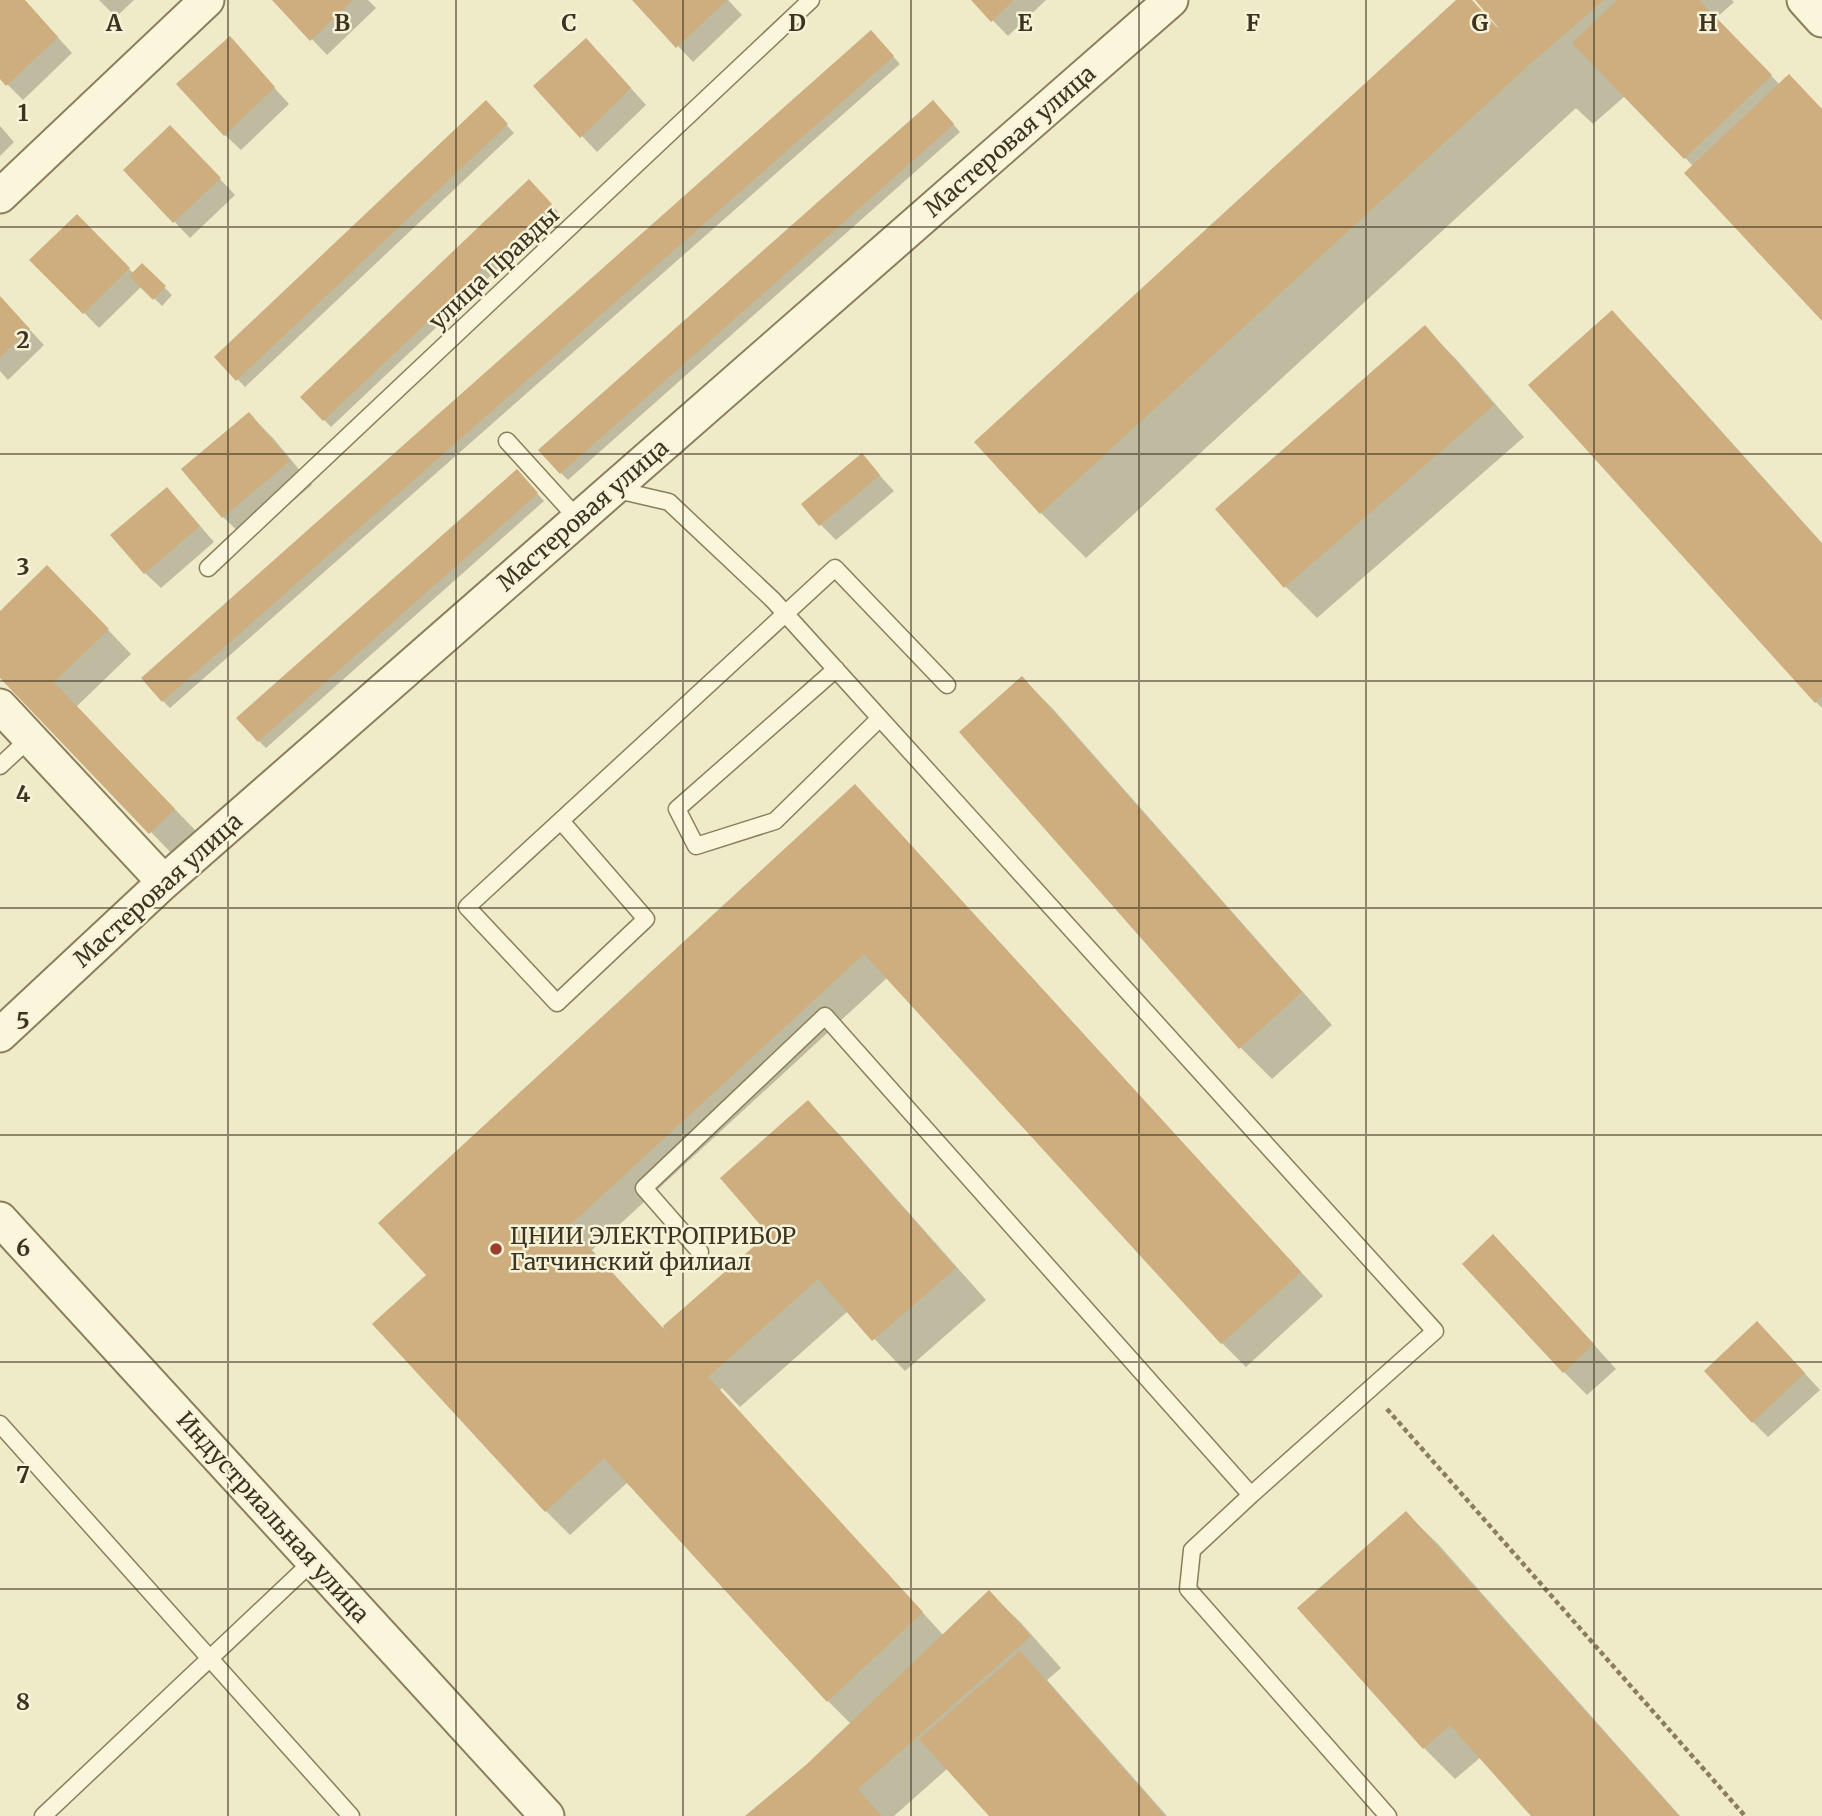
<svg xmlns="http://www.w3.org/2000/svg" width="1822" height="1816" font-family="Merriweather,serif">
	<rect width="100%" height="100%" fill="#efeac8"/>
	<path fill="#0003" d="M0 0H24L72 53 23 100 0 77Z
		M99 0H134L116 17Z
		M275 0H368L376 8 327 55Z
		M635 0H728L742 15 693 62Z
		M973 0H1046L1008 36Z
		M1458 0H1470L1498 28 1500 26 1478 0H1732L1734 2 1716 18 1780 85 1822 109V318L1693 166 1625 96 1593 124 1576 108 1086 558 1041 513Z
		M878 40 900 64 170 708 163 701Z
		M242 52 289 104 241 150 225 135Z
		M602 56 646 105 597 152 535 86Z
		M485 102 514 133 245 387 216 357Z
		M940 109 960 132 568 480 561 473Z
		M0 126 14 142 0 156Z
		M186 143 235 195 190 238 125 170Z
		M529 182 558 212 331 427 302 397Z
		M77 216 134 274 142 265 172 295 162 306 142 286 99 328 32 260Z
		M0 298 44 345 8 380 0 371Z
		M1612 313 1643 344 1822 543V708L1816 702Z
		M1425 328 1456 359 1524 437 1317 618 1286 587 1217 509Z
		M249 414 273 438 312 485 247 540 223 517Z
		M862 456 894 491 836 540 820 524Z
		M524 479 544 501 266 748 259 741Z
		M182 505 214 542 161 588 145 573Z
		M71 591 131 654 76 707 198 833 174 856 0 675V613Z
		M1022 678 1053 709 1332 1025 1272 1079 1240 1047Z
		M879 810 1323 1296 1246 1367 1222 1343 888 977 592 1250 663 1328 770 1234 808 1103 839 1134 986 1300 905 1371 848 1311 740 1407 722 1388 720 1390 944 1636 989 1592 1021 1623 1061 1668 1047 1680 1167 1816H991L948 1768 894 1816H748L808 1765 851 1724 828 1701 628 1482 570 1535 546 1511 375 1324 429 1275Z
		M1517 1260 1616 1369 1587 1395 1564 1372Z
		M1773 1339 1820 1390 1768 1437 1753 1422Z
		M1406 1513 1438 1544 1680 1816H1534L1481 1757 1455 1779 1424 1748 1300 1608Z"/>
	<path fill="#cead7e" d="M0 0H25L58 37 6 86 0 79Z
		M272 0H353L310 41Z
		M632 0H727L676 48Z
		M971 0H1014L991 22Z
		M1456 0H1472L1513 45 1475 0H1604L1530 64 1040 514 974 442Z
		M1617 0H1699L1772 75 1684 159 1572 43Z
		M871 30 894 56 162 702 141 678Z
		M230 36 275 87 224 136 176 84Z
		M586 38 631 88 580 138 533 86Z
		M1789 74 1822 109V321L1684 173Z
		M486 100 508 124 236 381 214 357Z
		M933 100 954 124 560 474 538 450Z
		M170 125 221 178 173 223 123 170Z
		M529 179 552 204 323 421 300 397Z
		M77 214 130 268 83 314 29 260Z
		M142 263 166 286 153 300 129 276Z
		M0 296 30 329 0 357Z
		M1612 310 1822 544V696L1815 703 1528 385Z
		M1425 325 1494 405 1284 588 1215 509Z
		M249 412 290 461 222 518 181 469Z
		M862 453 880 475 819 526 801 504Z
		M517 469 538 493 258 742 236 718Z
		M167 487 200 526 144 574 110 535Z
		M47 565 109 629 54 682 175 809 149 834 0 678V611Z
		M1022 676 1302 992 1239 1049 959 732Z
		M855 784 1301 1272 1221 1344 864 954 569 1226 671 1337 663 1326 768 1234 720 1178 808 1100 956 1268 872 1341 818 1279 708 1377 923 1612 827 1702 604 1458 545 1512 372 1324 426 1275 378 1223Z
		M1493 1234 1594 1344 1563 1373 1462 1264Z
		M1757 1321 1805 1373 1752 1423 1704 1371Z
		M1406 1511 1679 1816H1531L1450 1725 1423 1749 1297 1608Z
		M989 1590 1031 1636 858 1789 882 1816H745L807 1764Z
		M1020 1651 1165 1816H989L919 1739Z"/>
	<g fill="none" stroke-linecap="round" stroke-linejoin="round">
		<defs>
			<path id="service" d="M507 441 578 519
				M613 489 669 502 773 600 1435 1331 1251 1495 825 1016 644 1188 700 1252
				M208 568 811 0
				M836 669 677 809 696 846 775 821 880 718
				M0 766 30 738
				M561 821 646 919 557 1003 467 907 835 568 947 685
				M0 1424 351 1816
				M1251 1495 1192 1550 1188 1589 1388 1816
				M43 1816 313 1561"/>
			<path id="minor" d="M1804 0 1822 20
				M0 196 207 0
				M0 706 164 882
				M0 1035 164 882 1171 0
				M0 1219 547 1816"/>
		</defs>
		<use href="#service" stroke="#8c7e5d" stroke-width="19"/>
		<use href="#minor" stroke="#8c7e5d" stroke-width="37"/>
		<path stroke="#8c7e5d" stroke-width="4.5" stroke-dasharray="5 3.5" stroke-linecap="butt" d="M1387 1409 1745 1816"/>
		<use href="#service" stroke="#f9f6dc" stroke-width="16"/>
		<use href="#minor" stroke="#f9f6dc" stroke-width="33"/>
	</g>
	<path fill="none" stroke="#3c3320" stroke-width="2" stroke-opacity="0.55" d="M228 0V1816M456 0V1816M683 0V1816M911 0V1816M1139 0V1816M1366 0V1816M1594 0V1816M0 227H1822M0 454H1822M0 681H1822M0 908H1822M0 1135H1822M0 1362H1822M0 1589H1822"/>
	<circle fill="#9c3e2c" stroke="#f6f3d8" stroke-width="2.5" cx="496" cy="1249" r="7"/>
	<g text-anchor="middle" stroke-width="5" stroke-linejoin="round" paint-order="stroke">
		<g font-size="23" fill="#3c3320" stroke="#f6f3d8">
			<text transform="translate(1010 141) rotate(-41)" y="8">Мастеровая улица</text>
			<text transform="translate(494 268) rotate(-43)" y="8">улица Правды</text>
			<text transform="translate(583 515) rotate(-41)" y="8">Мастеровая улица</text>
			<text transform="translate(158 890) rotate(-42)" y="8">Мастеровая улица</text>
			<text transform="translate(273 1517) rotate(48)" y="8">Индустриальная улица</text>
		</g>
		<g font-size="23" fill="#3c3320" stroke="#f6f3d8" text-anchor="start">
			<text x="510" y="1244">ЦНИИ ЭЛЕКТРОПРИБОР<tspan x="510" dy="26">Гатчинский филиал</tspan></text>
		</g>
	</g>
	<g font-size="23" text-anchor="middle" font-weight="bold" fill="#3c3320" stroke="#f6f3d8" stroke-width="5" stroke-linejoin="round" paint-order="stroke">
		<text x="114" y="31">A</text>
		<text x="342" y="31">B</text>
		<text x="569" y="31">C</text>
		<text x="797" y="31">D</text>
		<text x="1025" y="31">E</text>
		<text x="1253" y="31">F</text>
		<text x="1480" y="31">G</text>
		<text x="1708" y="31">H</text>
		<text x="23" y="121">1</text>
		<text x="23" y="348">2</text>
		<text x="23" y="575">3</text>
		<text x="23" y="802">4</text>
		<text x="23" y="1029">5</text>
		<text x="23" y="1256">6</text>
		<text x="23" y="1483">7</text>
		<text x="23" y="1710">8</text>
	</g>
</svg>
